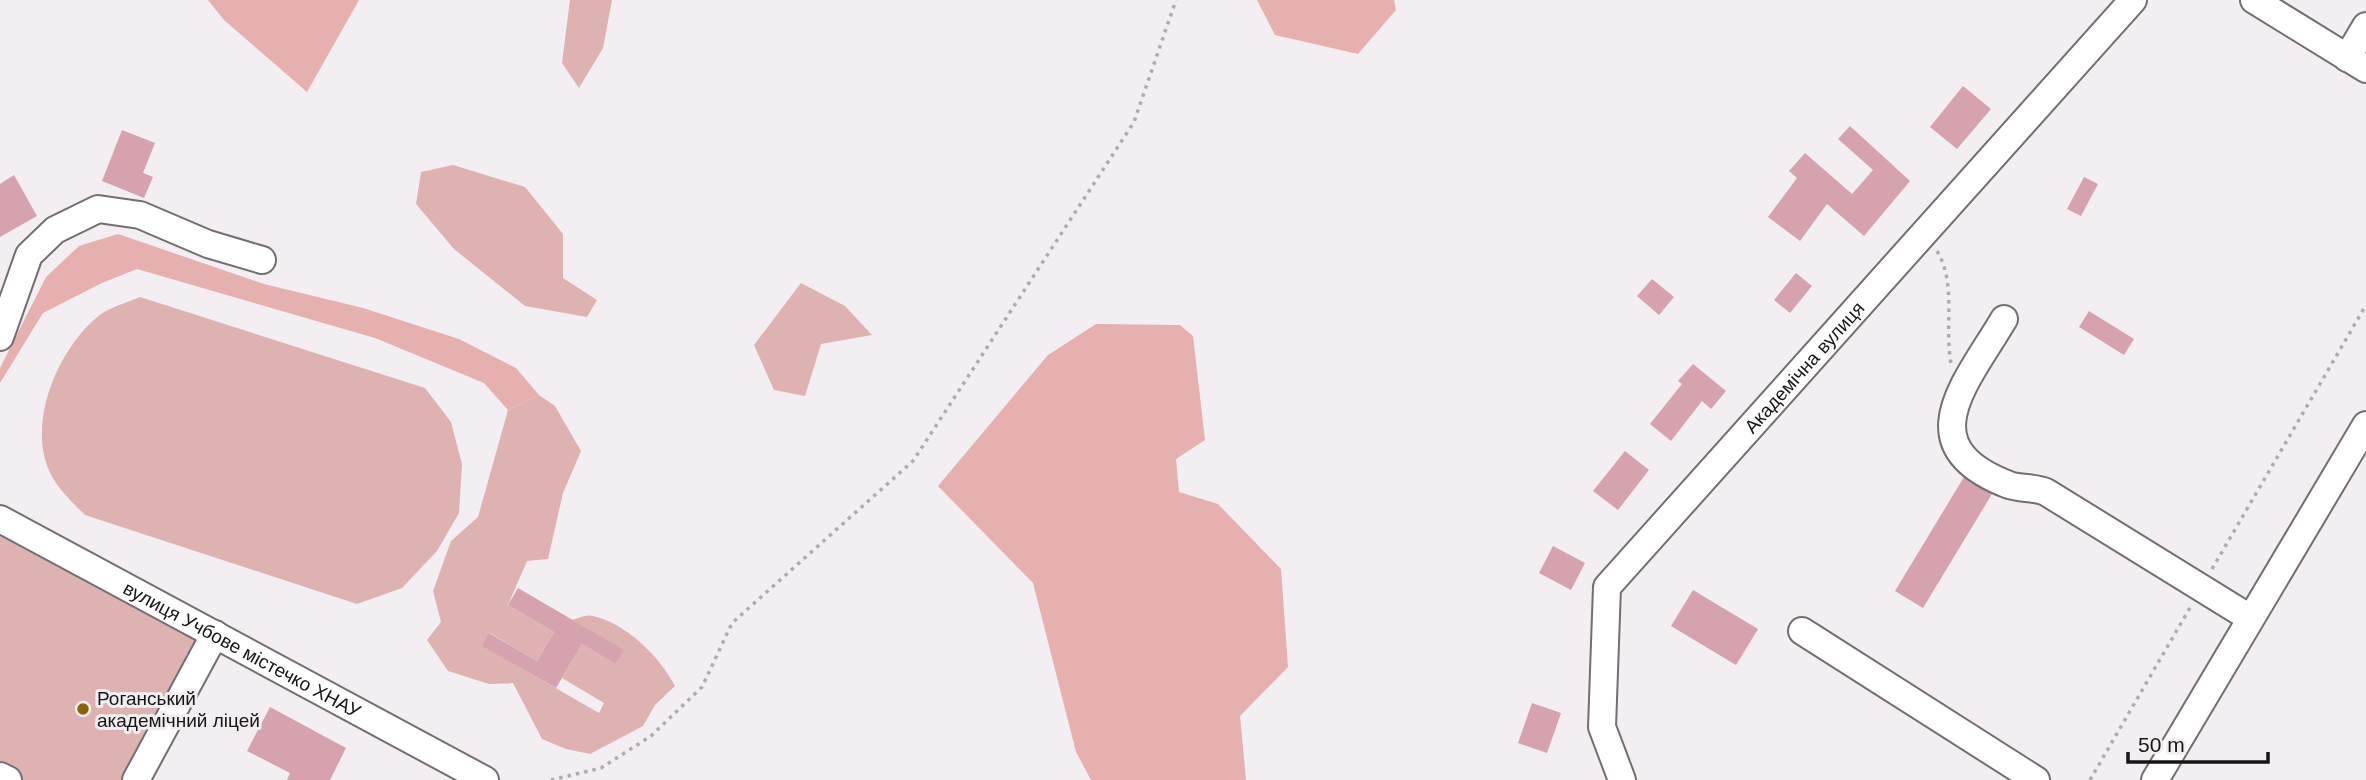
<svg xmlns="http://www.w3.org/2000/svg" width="2366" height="780" font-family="Arial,sans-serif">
	<rect width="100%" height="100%" fill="#f3eef1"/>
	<path fill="#deb2b0" d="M570 0H612L603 48 579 88 562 63Z
		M453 165 525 187 563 234V278L597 300 587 317 525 306 454 249 416 204 421 172Z
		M801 283 845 306 872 335 821 344 805 396 774 390 754 345Z
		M140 297 425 388 451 422 462 464 459 513 437 551 402 588 357 604 85 515C75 505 64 495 56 483 22 434 55 353 96 318 107 308 126 303 140 297Z
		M539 395 555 406 581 451 563 493 548 559 527 561 508 605 554 632 537 661 490 633 483 646 599 713 604 703 562 678 582 644 615 664 623 650 572 620C578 618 587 614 593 616 627 624 659 656 675 686L655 705 643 726 590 754 566 749 542 739 513 683 489 684 448 671 427 640 441 622 433 591 451 541 478 517 508 410Z
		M0 530 204 637 127 780H0Z"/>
	<path fill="#e5b0ae" d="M208 0H359L307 92 224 20Z
		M1257 0H1394L1396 10 1358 54 1275 35Z
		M118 234 264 284 363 308 459 339 516 368 539 395 508 410 484 383 375 338 137 269 102 283 43 313 0 383V368L46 277 79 246Z
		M1096 324 1180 325 1193 336 1205 440 1176 459 1179 492 1218 504 1281 569 1288 667 1240 716 1246 780H1091L1076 752 1033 583 938 486 1048 355Z"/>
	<path fill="#d5a2ae" d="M1963 86 1991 109 1957 149 1930 127Z
		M1850 126 1910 181 1864 236 1827 204 1800 241 1768 217 1797 178 1789 171 1805 153 1852 194 1873 170 1838 139Z
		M122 130 155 143 143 173 153 177 144 198 102 181Z
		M14 175 37 216 0 237V184Z
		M2084 177 2098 184 2081 216 2067 209Z
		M1796 273 1812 286 1790 313 1774 300Z
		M1652 279 1674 297 1659 315 1637 296Z
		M2089 311 2134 339 2124 355 2079 327Z
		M1693 364 1726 391 1711 409 1702 401 1671 441 1650 424 1682 384 1678 381Z
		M1625 451 1649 470 1618 510 1593 491Z
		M1964 477 1992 494 1923 608 1895 591Z
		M1553 546 1585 563 1571 590 1539 573Z
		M518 588 624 650 615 664 582 644 556 688 482 646 489 633 537 661 554 632 508 605Z
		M1693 590 1758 629 1736 665 1671 626Z
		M1532 703 1561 713 1547 753 1518 743Z
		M270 707 346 748 330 780H287L290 773 247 751Z"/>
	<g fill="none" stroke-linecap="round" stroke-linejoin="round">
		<defs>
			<g id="minor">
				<path d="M2254 0 2366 69"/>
				<path d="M2347 58 2366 26"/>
				<path d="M2004 319C1967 382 1906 446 2009 485 2021 489 2034 487 2046 492L2250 618"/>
				<path d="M0 337 29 255 55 230 98 209 140 215 208 244 262 260"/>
				<path id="s1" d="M0 519 485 780"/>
				<path d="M1802 631 2036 780"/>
				<path d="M0 776 8 780"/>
				<path d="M136 780 215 634"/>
				<path id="s2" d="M1622 780 1602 727 1607 587 2133 0"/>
				<path d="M2155 780 2366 425"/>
			</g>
		</defs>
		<use href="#minor" stroke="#736e70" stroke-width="30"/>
		<path stroke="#afabae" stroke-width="3.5" stroke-dasharray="3.5 5" stroke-linecap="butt" d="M1937 251C1957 284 1944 326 1951 363
			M2212 569 2366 305
			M551 780 601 768 651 736 702 687 732 623 913 461 1134 122 1176 0
			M2090 780 2191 606"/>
		<use href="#minor" stroke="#fff" stroke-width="26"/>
	</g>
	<circle fill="#8e6209" stroke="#f3eef1" stroke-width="2.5" cx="83" cy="709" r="7"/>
	<g text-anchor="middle" stroke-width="6" stroke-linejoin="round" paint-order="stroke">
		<g font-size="19" fill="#171617" stroke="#f3eef1">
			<text dy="7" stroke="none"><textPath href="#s2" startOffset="492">Академічна вулиця</textPath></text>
			<text dy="7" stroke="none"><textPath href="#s1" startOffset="275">вулиця Учбове містечко ХНАУ</textPath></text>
		</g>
		<g font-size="19" fill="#171617" stroke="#f3eef1" text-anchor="start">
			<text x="97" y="705">Роганський<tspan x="97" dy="22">академічний ліцей</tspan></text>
		</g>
	</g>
	<path d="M2128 752v10h140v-10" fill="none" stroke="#171617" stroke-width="3.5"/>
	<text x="2138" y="752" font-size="21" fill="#171617" stroke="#f3eef1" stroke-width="5" paint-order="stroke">50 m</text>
</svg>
